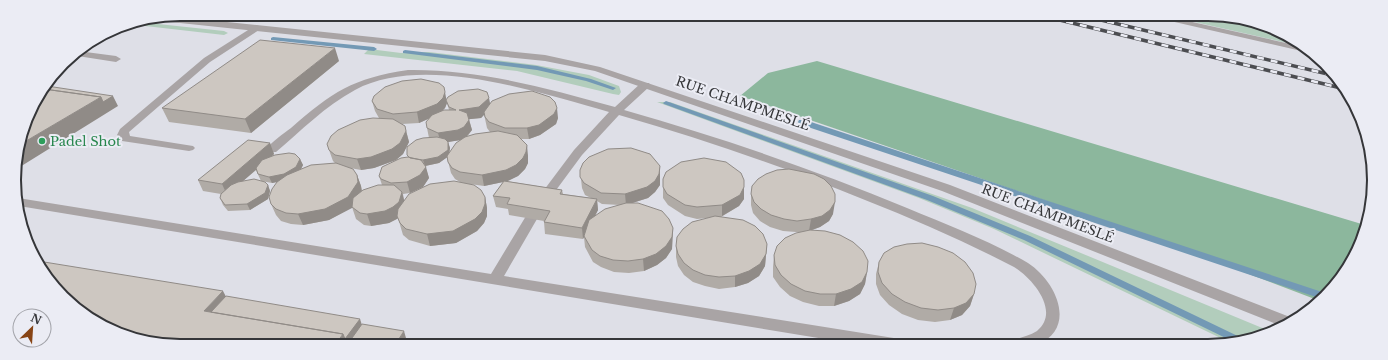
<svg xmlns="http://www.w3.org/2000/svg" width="1388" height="360" font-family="'Libre Baskerville',serif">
	<rect width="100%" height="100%" fill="#dedfe7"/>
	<path fill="#b2cdbc" d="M1185 15 1231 16 1291 36 1296 45 1186 20Z
		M139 22 224 31 228 33 224 35 128 24Z
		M369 49 401 53 429 52 536 65 589 75 619 86 621 92 619 95 613 94 517 71 364 54Z
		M657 102H670L972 208 1272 332 1233 344 994 229 919 198Z"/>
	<path fill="#8cb79d" d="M817 61 1365 225 1357 254 1325 298 1320 301 1143 234 740 96 768 73Z"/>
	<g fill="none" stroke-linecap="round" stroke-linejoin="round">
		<path fill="#7399b5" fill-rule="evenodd" d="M273 37 374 47 377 49 374 51 271 40V38Z
			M405 50 537 66 591 79 616 88 613 90 586 81 537 70 403 53V51Z
			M666 101 933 196 1030 236 1246 340 1236 343 1024 240 927 200 664 104 663 103Z
			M799 120H805L1328 294 1322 299 799 124 798 122Z"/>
		<path fill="#a9a4a5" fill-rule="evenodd" d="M256 25 259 26V30L210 62 129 132 130 136 193 146 195 148 193 150 189 151 122 141 117 135 120 129 204 58Z
			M78 51 116 56 121 59 116 62 71 55Z
			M408 70C479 69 546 88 615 107L641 83H649L650 85 649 87 624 110C720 137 815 170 907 208 948 225 990 241 1028 263 1056 281 1078 328 1037 345H1009L1011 341C1019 338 1029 336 1037 331 1061 311 1032 278 1014 267 966 242 916 220 865 200 785 167 702 139 619 115L582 155 548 201H540L538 198 574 150 609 112C539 93 424 53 355 90 325 106 301 131 276 152H268L266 150C272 141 283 134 291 128 332 92 353 78 408 70Z
			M18 198 491 274 526 216H536L537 219 504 276 900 339 905 341 907 345H861L19 206Z"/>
		<path fill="#a9a4a5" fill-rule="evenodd" d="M1144 15H1161L1304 47 1310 53Z
			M169 16 545 55 600 67 950 185 1295 319 1284 327 942 191 595 71 545 61 161 21 157 19Z"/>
		<defs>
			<path id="rail" d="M1039 15 1345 89
				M1080 15 1336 76"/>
		</defs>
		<use href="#rail" stroke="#4c4d51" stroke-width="3.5"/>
		<use href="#rail" stroke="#ebecf4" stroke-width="2.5" stroke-dasharray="7" stroke-linecap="butt"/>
	</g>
	<path fill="#b0aba6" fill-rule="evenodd" d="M1219 15H1230L1231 16H1229V17Z
		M339 61 251 133 169 122 162 108Z
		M447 100 490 103 558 118 556 124 540 135 529 139H521L528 156V163L525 169 518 176 506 181 562 190 563 194 591 198 585 195 582 188 580 170 660 166V185L655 192 648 198 632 203 673 228 672 249 666 258 657 265 644 271 629 273 614 272 601 267 593 262 585 247 584 237 583 239 545 234 544 222V221L509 215 508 209 496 207 493 196 503 182 484 186 470 184 485 197 487 208V216L484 223 477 231 456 243 430 246 409 240 403 235 398 218 389 223 371 226 364 225 356 219 352 207 329 220 303 225 291 224 281 221 276 215 271 204 277 182 272 183 261 181 256 170 243 181 268 185 270 191 268 199 250 210 228 211 223 205 220 198 221 194 203 191 198 180 270 143 274 154 273 156 300 159 303 165 301 169 335 163 333 161 329 150 379 118 375 111 372 101ZM447 103 449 110 442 111 445 108ZM484 114 487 128 490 132 467 137 472 130 469 119 481 118ZM428 119 427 128 429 138 407 155 408 157 379 176 382 185 362 191 361 186 357 175 350 168 361 170 374 168 396 160 403 154 409 142 405 126 402 124 419 123ZM460 140 449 153 450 148 448 142ZM447 157 451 173 455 179 460 182 404 200 403 194 410 193 423 187 429 178 425 166 439 163ZM597 201 602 204 620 205 595 216 598 210Z
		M663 179 744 199 739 206 721 217 767 244 765 266 759 276 748 283 735 287 719 289 705 286 693 282 684 275 678 266 676 257V246L708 218 697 219 685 216 668 205 663 198Z
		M751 194 833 214 829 221 820 227 812 230 867 272 865 284 860 294 849 301 834 306H819L803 302 790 296 780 287 773 277V267L774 255 799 232H796L783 231 770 227 760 221 753 213 751 205Z
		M879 262 974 294 970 306 962 315 950 320 935 322 918 320 902 314 889 305 880 295 876 284V274Z"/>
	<path fill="#908b87" d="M335 48 339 61 251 133 245 119Z
		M445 92 447 103 446 100 447 103 445 108 439 114 419 123 417 112Z
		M113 96 118 106 15 170 21 144 101 97Z
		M489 98 491 108 481 118 461 120 459 110Z
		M557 108 558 118 556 124 540 135 529 139 527 128Z
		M469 120 472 130 466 137 461 140 448 142 450 148 449 156 439 163 425 166 423 160 441 144 438 133Z
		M406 131 409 142 403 154 396 160 374 168 361 170 357 159Z
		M270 143 274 154 227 195 222 184Z
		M527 145 528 156V163L525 169 518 176 508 181 484 186 482 175Z
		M300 159 303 165 299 173 287 180 272 183 269 177Z
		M660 166V185L655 192 648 198 626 205 625 194Z
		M426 167 429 178 423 187 410 193 407 182Z
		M357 175 361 186 362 193 352 208 329 220 303 225 298 214Z
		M268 185 270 191 268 199 250 210 247 204Z
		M744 187V199L739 206 722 216V205Z
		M402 192 405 204 402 214 397 219 389 223 371 226 367 214Z
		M485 197 487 208V216L484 223 477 231 456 243 430 246 427 234Z
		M597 199 598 210 583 239 582 228Z
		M835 202 833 214 829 221 820 227 809 231 811 219Z
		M673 228 672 249 666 258 657 265 644 271 643 259Z
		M767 244 765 266 759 276 748 283 735 287V276Z
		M867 272 865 284 860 294 849 301 834 306 836 294Z
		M223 291 232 308 223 319 204 311Z
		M974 294 970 306 962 315 950 320 954 308Z
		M360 319 364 331 355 345H335L343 334Z
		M404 331 406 338 402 345H395Z"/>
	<path fill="#cdc7c1" stroke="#908b87" d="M260 40 335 48 245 119 162 108Z
		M421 79 439 83 444 87 445 92 443 98 437 104 417 112 393 114 377 109 372 101 374 96 385 87 402 81Z
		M47 86 113 96 103 102 101 97 44 89Z
		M44 89 101 97 21 144 31 106Z
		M478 89 487 92 489 98 479 107 459 110 467 113 469 120 464 127 458 130 438 133 427 128 426 122 432 115 444 110H456L449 107 446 100 448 97 458 91Z
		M532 91 550 97 555 102 557 108 554 114 539 125 527 128H505L489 122 485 117 484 112 492 101 509 94Z
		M373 118 393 119 405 126 406 131 400 143 392 149 371 157 357 159 335 155 329 150 327 144 331 136 338 130 360 120Z
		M498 131 517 135 527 145 526 152 523 158 516 165 506 170 482 175 460 172 452 168 448 162 447 156 456 143 465 137 475 134Z
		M437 137 445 139 448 142V150L438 157 423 160 410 158 407 155V147L416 140 423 138Z
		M248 140 270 143 222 184 198 180Z
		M631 148 650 154 660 166 659 174 655 181 647 187 625 194 601 193 584 183 580 177V170L583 163 589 157 608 149Z
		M289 153 295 154 300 159 296 167 284 174 269 177 258 174 256 168 262 160 275 155Z
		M408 157 421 160 426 167 420 175 407 182 391 183 381 179 379 176 382 167 401 158Z
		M704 158 726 162 741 173 744 180V187L740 195 722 205 697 207 685 205 667 194 663 187V179L666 172 681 162Z
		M336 163 353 169 357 175 358 182 348 197 325 209 298 214 286 213 276 209 271 204 269 197 272 189 277 182 287 175 311 165Z
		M789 169 814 174 824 179 831 186 835 194V202L830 210 822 216 811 219 797 221 784 219 771 215 761 209 754 202 751 194 752 186 758 179 766 174 777 170Z
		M254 179 265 182 268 185 265 193 247 204 225 205 220 198 221 194 231 185 238 182Z
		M454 181 474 185 481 190 485 197V204L482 212 475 219 453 231 427 234 406 229 400 223 397 216 398 209 409 194 430 184Z
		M504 181 562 190 560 194 597 199 582 228 544 222 550 211 507 204 510 198 493 196Z
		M378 185H394L402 192 399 202 393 207 385 211 367 214 360 213 352 207 353 198 363 190Z
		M626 203H638L662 211 669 219 673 228 672 237 666 246 656 254 643 259 628 261 613 260 600 256 592 250 584 236 589 220 605 209Z
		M715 216 743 220 755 226 763 234 767 244 766 254 760 264 749 271 735 276 719 277 705 275 693 270 684 263 678 254 676 246 677 237 683 229 692 222Z
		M810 230 825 231 840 235 853 242 863 251 868 261 867 272 862 282 851 289 836 294H820L805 291 791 284 781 275 775 265 774 255 777 246 785 238 796 233Z
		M922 243 938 247 953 253 965 262 973 273 976 284 974 294 966 303 954 308 938 310 921 308 905 302 892 294 882 283 878 272 879 262 884 253 894 247 907 244Z
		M38 261 223 291 204 311 343 334 335 345H158L97 324 48 281Z
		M226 296 360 319 345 339 343 334 211 312Z
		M362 324 404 331 395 345H347Z"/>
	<circle fill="#2e9e5b" stroke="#ebecf4" stroke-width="1.5" cx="42" cy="141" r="4"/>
	<g text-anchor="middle" stroke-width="4" stroke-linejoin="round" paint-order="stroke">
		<g font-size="13" fill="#353639" stroke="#ebecf4">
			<text transform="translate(743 103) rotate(19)" y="5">RUE CHAMPMESLÉ</text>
			<text transform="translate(1048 213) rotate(21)" y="5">RUE CHAMPMESLÉ</text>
		</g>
		<g font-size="13" fill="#27864d" stroke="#ebecf4" text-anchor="start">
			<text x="50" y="146">Padel Shot</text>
		</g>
	</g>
	<path d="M0 0H1388V360H0ZM180 21H1208A159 159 0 0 1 1367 180V180A159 159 0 0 1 1208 339H180A159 159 0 0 1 21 180V180A159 159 0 0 1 180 21Z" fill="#ebecf4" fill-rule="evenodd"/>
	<path fill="none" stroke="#353639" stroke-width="2" d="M180 21H1208A159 159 0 0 1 1367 180V180A159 159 0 0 1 1208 339H180A159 159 0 0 1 21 180V180A159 159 0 0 1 180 21Z"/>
	<g transform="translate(32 328) rotate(25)"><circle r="19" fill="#ebecf4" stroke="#a2a3a9"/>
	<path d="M0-3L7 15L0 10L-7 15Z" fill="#874415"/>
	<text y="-6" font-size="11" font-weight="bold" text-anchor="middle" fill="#353639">N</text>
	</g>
</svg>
